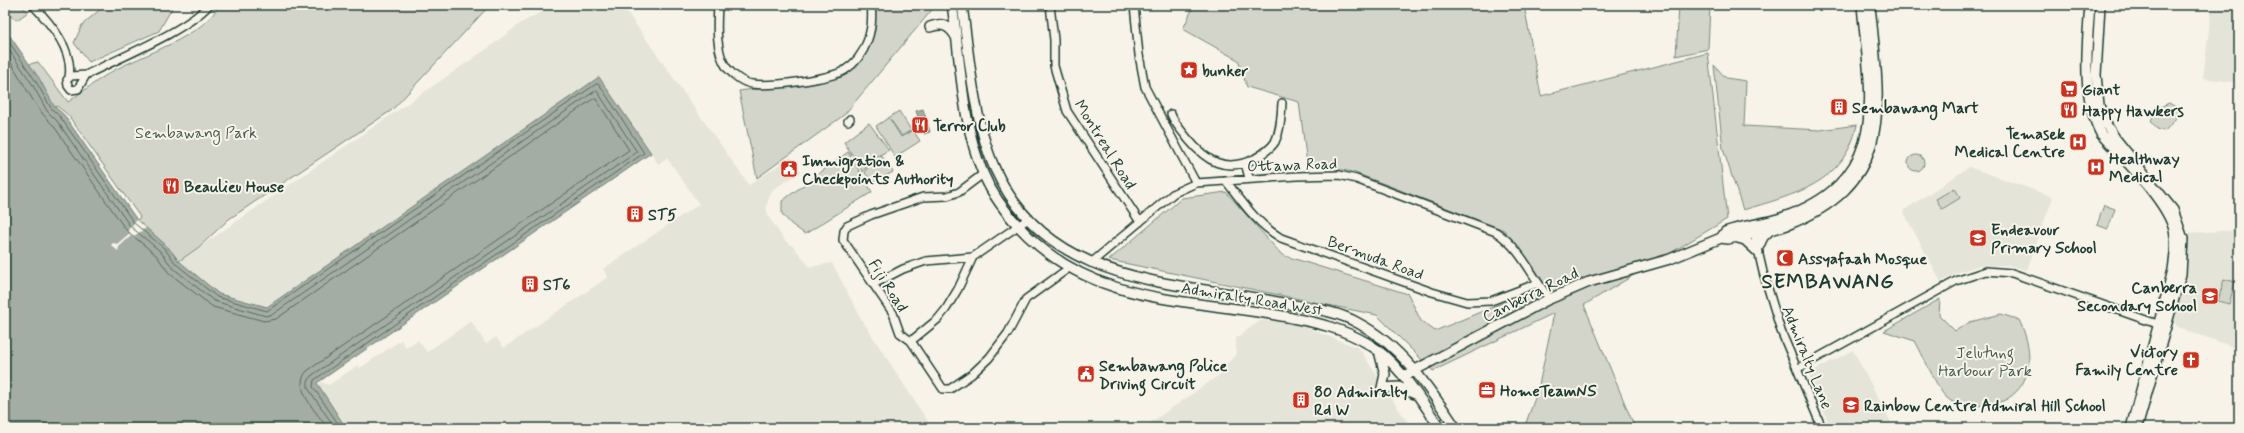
<svg xmlns="http://www.w3.org/2000/svg" width="2244" height="433" font-family="Mynerve,sans-serif">
	<rect width="100%" height="100%" fill="#f7f3e8"/>
	<filter id="ink" filterUnits="userSpaceOnUse"><feTurbulence type="fractalNoise" baseFrequency=".025" numOctaves="2"/><feDisplacementMap in="SourceGraphic" scale="8" xChannelSelector="R" yChannelSelector="G"/><feConvolveMatrix kernelMatrix="1 2 1 2 8 2 1 2 1" color-interpolation-filters="sRGB"/></filter>
	<g filter="url(#ink)">
		<path fill="#e5e4d9" d="M554 5H622L749 185 791 157 801 172 772 190 766 206 768 216 786 242 794 247 810 267 832 263 862 320 932 428H346L317 386 321 382 329 385 358 365 360 368 401 340 406 348 418 340 427 352 471 321 486 344 496 337 504 348 608 277 603 269 699 204 667 158 658 164 599 77 268 307 219 294 179 261 491 46 521 23Z
			M2212 5H2239V83L2203 78Z
			M1969 167 2053 197 2027 270 2008 265 1978 266 1959 272 1941 282 1903 211Z
			M2239 230V349L2177 327 2174 321 2187 271V233Z
			M1261 320 1294 323 1359 348 1411 428H1143L1225 371V365L1236 356V338Z
			M1853 350 1894 428H1831L1810 382V375L1813 371Z"/>
		<path fill="#d3d5ca" stroke="#79897f" d="M5 5H21L28 12 17 20C11 17 5 13 5 5Z
			M105 5H171L172 8 159 31 89 62 74 43 82 25Z
			M219 5H490L392 110 229 219 199 247 179 261 166 245 128 230 140 217 68 115 57 106 49 110 21 66 38 62 68 102C82 92 96 81 111 72 141 55 205 36 219 5Z
			M875 5H936L844 115 757 178 739 91 833 79 848 73 864 55 875 31Z
			M1194 5H1524L1541 96 1708 53 1727 219 1584 305 1635 428H1524L1538 390 1554 313 1433 371 1377 315 1109 260 1182 198 1226 192 1282 255 1408 294 1421 321 1435 331 1545 285 1504 230 1353 172 1307 164 1299 102 1247 87 1238 60 1183 29Z
			M1679 6H1710L1708 49 1676 56Z
			M1714 65 1726 78 1746 81 1744 126 1820 130 1857 125C1845 184 1793 195 1743 210L1723 149Z
			M2169 103 2179 109 2176 118 2165 131 2157 129 2151 121 2156 109Z
			M899 111 911 130 902 136 890 119 901 137 913 130 920 141 895 157 876 126Z
			M869 123 889 150 870 160 881 155 893 172 873 183 865 173 870 160 863 172 844 142Z
			M848 152 872 192 805 234 791 224 782 214V201Z
			M1908 163a8 8 0 1 1 16 0a8 8 0 1 1-16 0Z
			M1955 188 1960 198 1942 209 1936 199Z
			M2104 205 2115 209 2108 229 2097 225Z
			M2224 279 2235 282 2229 304 2218 301Z
			M1940 299 1939 315 1955 331 1970 322 2001 314 2019 320C2032 346 2036 381 2007 399 2001 403 1991 403 1983 405 1971 408 1956 407 1946 397 1939 392 1921 351 1915 341L1884 331Z"/>
		<path fill="#a4ada3" stroke="#6f8077" d="M5 29 39 78 54 106 64 115 137 220 166 245 179 261 219 294 267 307 599 77 651 153 317 383 346 428H5Z
			M923 109 930 132 924 134 916 111Z"/>
		<path fill="#f7f3e8" d="M137 220 146 228 134 236 132 235 119 247 118 251 111 245 113 243 117 244 130 233 128 230Z"/>
		<g fill="none" stroke-linecap="round" stroke-linejoin="round">
			<path stroke="#546a60" stroke-width="1" d="M5 36 35 80 51 108 61 118 134 223 164 248 176 264 217 297 267 311 596 84H599L644 153 314 380 313 387 341 428
				M5 44 31 82 47 111 57 121 130 226 160 251 173 268 214 301 266 316 273 314 595 91H597L637 152 311 376 308 382V388L335 428
				M5 54C22 77 32 106 53 125L126 230 156 255 169 273 213 307 264 321 276 319 593 99H596L629 150 307 371C291 388 318 414 328 428"/>
			<defs>
				<path id="minor" d="M33 5C50 23 74 50 69 77
					M718 5C717 24 715 52 727 68 733 75 743 83 752 84 769 87 831 79 845 70 867 56 874 28 871 5
					M1050 5 1054 40V66L1067 111 1140 222
					M1134 5 1139 55 1145 87 1196 183
					M86 75 78 89 71 90 68 86 67 80 71 76 86 75C120 57 185 32 209 5
					M1171 114C1174 123 1182 131 1188 139 1206 161 1225 173 1254 159 1261 155 1270 150 1275 142 1281 130 1281 116 1282 103
					M848 121 850 119
					M1245 163 1249 178
					M983 174 959 192 947 196 923 197 871 215 847 226 844 231 843 240 893 313 900 333 911 341 943 389H950L972 374 989 358 1008 333 1026 299 1069 268
					M1226 181C1243 203 1257 224 1281 238L1432 292 1467 302 1491 301 1538 283
					M1753 229 1763 272 1781 331 1822 428
					M1091 263 1174 193 1196 183 1297 176 1339 175 1356 179 1496 232C1522 249 1531 276 1550 299
					M874 284 903 269 926 261 973 257
					M911 341 938 319 946 309 958 289 973 257 1028 219
					M1797 369 1956 281 1986 271 2012 273 2163 326"/>
				<path id="major" d="M952 5C961 59 961 122 983 173 992 195 1010 218 1027 235 1101 308 1197 298 1292 318 1319 323 1343 329 1367 343 1398 361 1420 399 1440 428
					M962 5C969 55 974 123 995 169 1050 289 1177 280 1288 304 1311 308 1337 311 1358 323 1402 346 1429 388 1456 428
					M2090 5C2087 47 2081 96 2101 134 2122 158 2167 200 2174 230 2177 243 2175 257 2173 270L2131 428
					M2100 5 2096 75 2099 105 2104 121 2115 138 2173 210 2183 239 2181 274 2139 421
					M930 27C942 22 950 26 956 37
					M1734 237 1745 240 1758 252
					M1721 238 1725 232C1744 225 1765 224 1784 217 1893 177 1870 98 1862 5
					M1757 250 1763 237 1770 230
					M1380 355 1385 374 1382 388 1399 387 1417 395
					M1404 376 1547 300 1589 282 1670 259 1721 238 1728 239C1747 235 1768 232 1787 225 1898 183 1879 101 1870 5"/>
			</defs>
			<use href="#minor" stroke="#1f3d34" stroke-width="10"/>
			<use href="#major" stroke="#1f3d34" stroke-width="12"/>
			<use href="#minor" stroke="#f7f3e8" stroke-width="7"/>
			<use href="#major" stroke="#f7f3e8" stroke-width="9"/>
		</g>
	</g>
	<defs>
		<symbol id="sight-square" viewBox="-11 -11 22 22"><rect x="-9" y="-9" width="18" height="18" rx="4" fill="#c8321e" stroke="#f7f3e8"/><path d="M0-6L1.8-2.2L6-1.7L2.9 1.2L3.7 5.4L0 3.3L-3.7 5.4L-2.9 1.2L-6-1.7L-1.8-2.2Z" fill="#fff"/></symbol>
		<symbol id="supermarket-square" viewBox="-11 -11 22 22"><rect x="-9" y="-9" width="18" height="18" rx="4" fill="#c8321e" stroke="#f7f3e8"/><path d="M-6-5.5h2.5l.6 2H6L4.5 2H-2.5L-4.4-4H-6ZM-1.5 3.2a1.3 1.3 0 1 0 .1 0ZM3 3.2a1.3 1.3 0 1 0 .1 0Z" fill="#fff"/></symbol>
		<symbol id="building-square" viewBox="-11 -11 22 22"><rect x="-9" y="-9" width="18" height="18" rx="4" fill="#c8321e" stroke="#f7f3e8"/><path d="M-4-6H4V6H1V3H-1V6H-4ZM-2.5-4.3h1.7v1.8h-1.7ZM.8-4.3h1.7v1.8H.8ZM-2.5-1h1.7V.8h-1.7ZM.8-1h1.7V.8H.8Z" fill="#fff"/></symbol>
		<symbol id="restaurant-square" viewBox="-11 -11 22 22"><rect x="-9" y="-9" width="18" height="18" rx="4" fill="#c8321e" stroke="#f7f3e8"/><path d="M-5-6h1v4h1v-4h1v4h1v-4h1v5L-1.5 .5V6h-2V.5L-5-1ZM5-6V6H3V1.5H1.5Q1.5-4 5-6Z" fill="#fff"/></symbol>
		<symbol id="hospital-square" viewBox="-11 -11 22 22"><rect x="-9" y="-9" width="18" height="18" rx="4" fill="#c8321e" stroke="#f7f3e8"/><path d="M-5-5h3v3.5h4V-5h3V5h-3V1.5h-4V5h-3Z" fill="#fff"/></symbol>
		<symbol id="civic-square" viewBox="-11 -11 22 22"><rect x="-9" y="-9" width="18" height="18" rx="4" fill="#c8321e" stroke="#f7f3e8"/><path d="M-.6-6.5H3V-4.5H.6V-3L4-1V1h2V6H-6V1h2V-1L-.6-3ZM-1.2 2.5V6h2.4V2.5Z" fill="#fff"/></symbol>
		<symbol id="school-square" viewBox="-11 -11 22 22"><rect x="-9" y="-9" width="18" height="18" rx="4" fill="#c8321e" stroke="#f7f3e8"/><path d="M0-5L7-2L0 1L-7-2ZM-4 1L0 2.5L4 1V4Q0 6-4 4Z" fill="#fff"/></symbol>
		<symbol id="mosque-square" viewBox="-11 -11 22 22"><rect x="-9" y="-9" width="18" height="18" rx="4" fill="#c8321e" stroke="#f7f3e8"/><path d="M3.5-4.9A6 6 0 1 0 3.5 4.9A5 5 0 1 1 3.5-4.9Z" fill="#fff"/></symbol>
		<symbol id="church-square" viewBox="-11 -11 22 22"><rect x="-9" y="-9" width="18" height="18" rx="4" fill="#c8321e" stroke="#f7f3e8"/><path d="M-1.2-6h2.4v3.5h3.3v2.4h-3.3V6h-2.4V-.1h-3.3v-2.4h3.3Z" fill="#fff"/></symbol>
		<symbol id="office-square" viewBox="-11 -11 22 22"><rect x="-9" y="-9" width="18" height="18" rx="4" fill="#c8321e" stroke="#f7f3e8"/><path d="M-6-3h4V-5.5h4V-3h4V5H-6ZM-1-4.5V-3h2v-1.5ZM-6 0V1H6V0Z" fill="#fff"/></symbol>
	</defs>
	<g fill-rule="evenodd">
		<use href="#sight-square" x="1179" y="60" width="20" height="20"/>
		<use href="#supermarket-square" x="2059" y="79" width="20" height="20"/>
		<use href="#building-square" x="1829" y="97" width="20" height="20"/>
		<use href="#restaurant-square" x="2059" y="100" width="20" height="20"/>
		<use href="#restaurant-square" x="910" y="115" width="20" height="20"/>
		<use href="#hospital-square" x="2068" y="132" width="20" height="20"/>
		<use href="#hospital-square" x="2086" y="157" width="20" height="20"/>
		<use href="#civic-square" x="779" y="159" width="20" height="20"/>
		<use href="#restaurant-square" x="161" y="176" width="20" height="20"/>
		<use href="#building-square" x="625" y="204" width="20" height="20"/>
		<use href="#school-square" x="1968" y="228" width="20" height="20"/>
		<use href="#mosque-square" x="1775" y="248" width="20" height="20"/>
		<use href="#building-square" x="520" y="274" width="20" height="20"/>
		<use href="#school-square" x="2200" y="286" width="20" height="20"/>
		<use href="#church-square" x="2181" y="350" width="20" height="20"/>
		<use href="#civic-square" x="1076" y="364" width="20" height="20"/>
		<use href="#office-square" x="1477" y="380" width="20" height="20"/>
		<use href="#building-square" x="1291" y="390" width="20" height="20"/>
		<use href="#school-square" x="1841" y="395" width="20" height="20"/>
	</g>
	<g text-anchor="middle" stroke-width="4" stroke-linejoin="round" paint-order="stroke">
		<g font-size="16" font-weight="bold" fill="#1f3d34" stroke="#f7f3e8" text-anchor="start">
			<text x="1202" y="76">bunker</text>
			<text x="2082" y="95">Giant</text>
			<text x="1852" y="113">Sembawang Mart</text>
			<text x="2082" y="116">Happy Hawkers</text>
			<text x="933" y="131">Terror Club</text>
			<text x="2065" y="139" text-anchor="end">Temasek<tspan x="2065" dy="18">Medical Centre</tspan></text>
			<text x="2109" y="164">Healthway<tspan x="2109" dy="18">Medical</tspan></text>
			<text x="802" y="166">Immigration &amp;<tspan x="802" dy="18">Checkpoints Authority</tspan></text>
			<text x="184" y="192">Beaulieu House</text>
			<text x="648" y="220">ST5</text>
			<text x="1991" y="235">Endeavour<tspan x="1991" dy="18">Primary School</tspan></text>
			<text x="1798" y="264">Assyafaah Mosque</text>
			<text x="543" y="290">ST6</text>
			<text x="2197" y="293" text-anchor="end">Canberra<tspan x="2197" dy="18">Secondary School</tspan></text>
			<text x="2178" y="357" text-anchor="end">Victory<tspan x="2178" dy="18">Family Centre</tspan></text>
			<text x="1099" y="371">Sembawang Police<tspan x="1099" dy="18">Driving Circuit</tspan></text>
			<text x="1500" y="396">HomeTeamNS</text>
			<text x="1314" y="397">80 Admiralty<tspan x="1314" dy="18">Rd W</tspan></text>
			<text x="1864" y="411">Rainbow Centre Admiral Hill School</text>
		</g>
		<g font-size="16" fill="#435b52" stroke="#f7f3e8">
			<text x="196" y="138">Sembawang Park</text>
			<text x="1985" y="358">Jelutung<tspan x="1985" dy="18">Harbour Park</tspan></text>
		</g>
		<g font-size="16" fill="#1f3d34" stroke="#f7f3e8">
			<text transform="translate(1106 144) rotate(58)" y="6">Montreal Road</text>
			<text transform="translate(1292 164) rotate(-2)" y="6">Ottawa Road</text>
			<text transform="translate(1376 257) rotate(20)" y="6">Bermuda Road</text>
			<text transform="translate(889 285) rotate(58)" y="6">Fiji Road</text>
			<text transform="translate(1530 294) rotate(-26)" y="6">Canberra Road</text>
			<text transform="translate(1252 298) rotate(9)" y="6">Admiralty Road West</text>
			<text transform="translate(1808 357) rotate(68)" y="6">Admiralty Lane</text>
		</g>
		<g font-size="20" font-weight="bold" letter-spacing="1" fill="#1f3d34" stroke="#f7f3e8">
			<text x="1828" y="288">SEMBAWANG</text>
		</g>
	</g>
	<rect width="2244" height="433" fill="none" stroke="#f7f3e8" stroke-width="20"/>
	<rect x="10" y="10" width="2224" height="413" fill="none" stroke="#1f3d34" stroke-width="1.5" filter="url(#ink)"/>
</svg>
